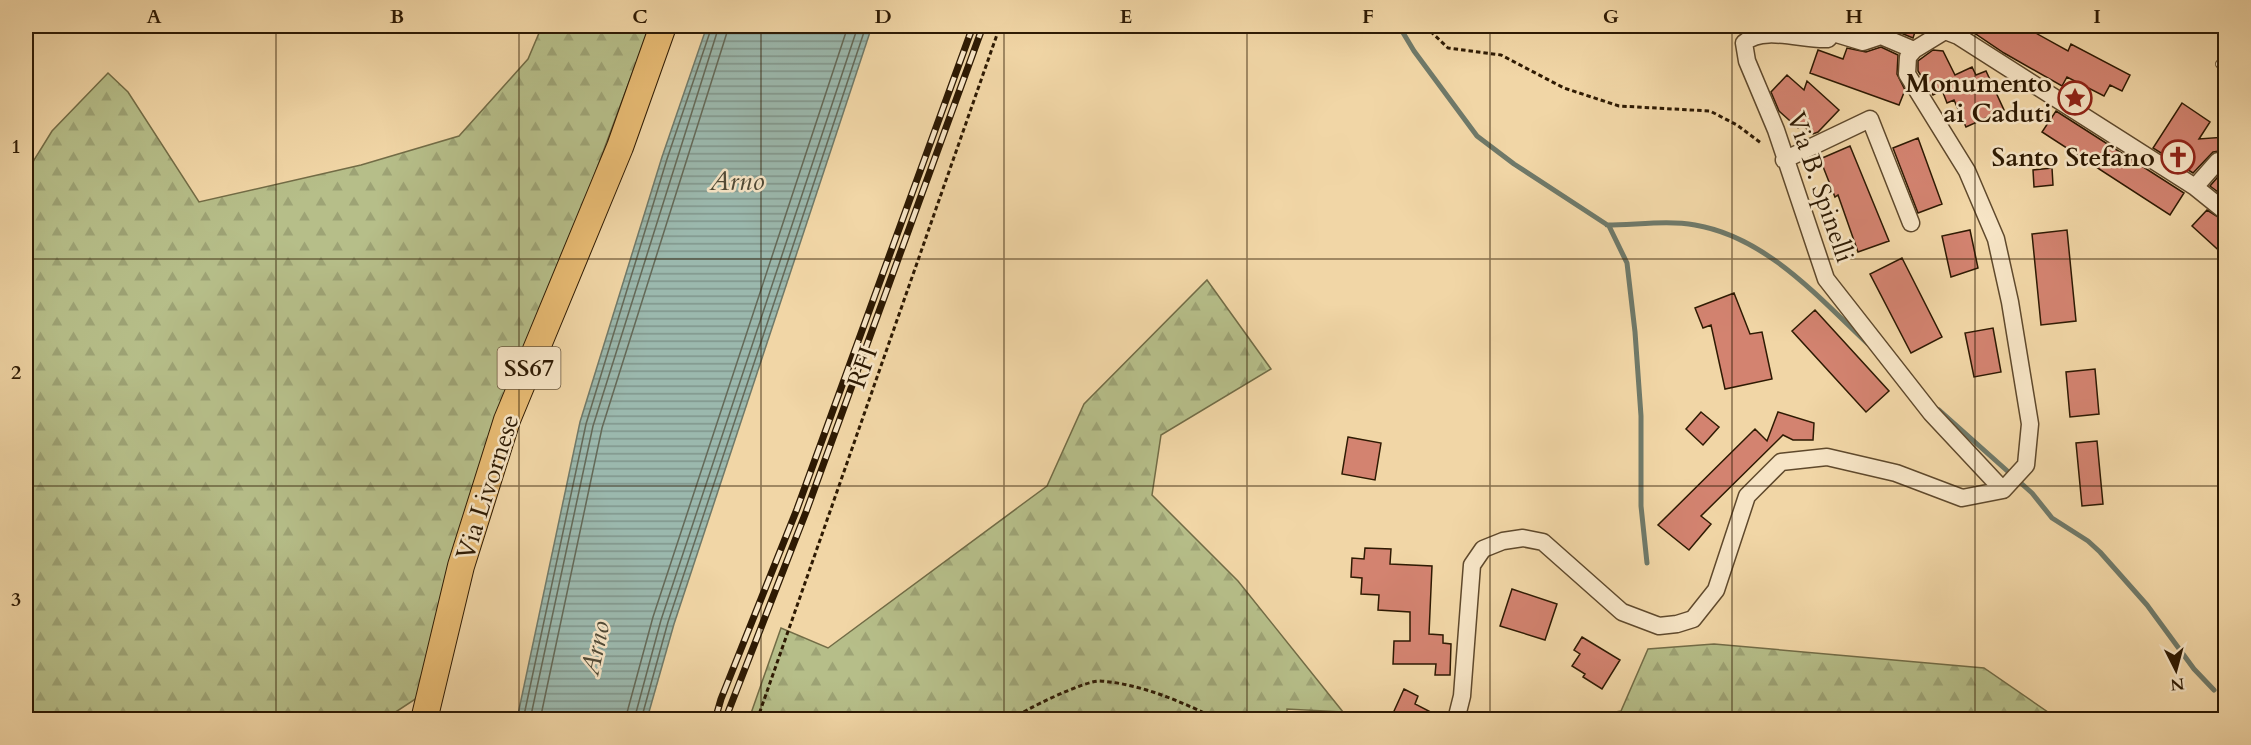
<svg xmlns="http://www.w3.org/2000/svg" width="2251" height="745" font-family="Cardo,serif">
	<defs>
		<pattern id="forest-firs" width="22" height="20" patternUnits="userSpaceOnUse" patternTransform="scale(1.5)"><rect width="22" height="20" fill="#b6be89"/><path d="M5 1l3.5 6h-7zM16 11l3.5 6h-7z" fill="#9da375"/></pattern>
		<pattern id="water-rules" width="6" height="5" patternUnits="userSpaceOnUse" patternTransform="scale(1.5)"><rect width="6" height="5" fill="#9bb8ad"/><path d="M0 2.5h6" fill="none" stroke="#7f958b"/></pattern>
	</defs>
	<rect width="100%" height="100%" fill="#f1d6a6"/>
	<filter id="stains"><feTurbulence type="fractalNoise" baseFrequency=".00333" numOctaves="4"/><feColorMatrix values="0 0 0 0 .2 0 0 0 0 .09 0 0 0 0 .02 0 0 0 .5 -.17"/></filter>
	<radialGradient id="worn" r=".72"><stop offset=".6" stop-color="#630" stop-opacity="0"/><stop offset="1" stop-color="#630" stop-opacity=".3"/></radialGradient>
	<path fill="url(#forest-firs)" stroke="#726c46" stroke-width="1.5" d="M542 26H650L562 262 417 698 385 719H26V173L52 131 108 73 128 92 199 202 361 165 459 136 528 59Z
		M1207 280 1271 369 1161 435 1152 495 1238 581 1343 712 1287 709V720L749 719 781 628 828 648 1047 486 1084 404Z
		M1714 644 1984 668 2058 719H1577L1621 711 1648 649Z"/>
	<path fill="url(#water-rules)" stroke="#6f7969" stroke-width="1.5" d="M707 26H872L674 624 647 719H517L580 422 662 157Z"/>
	<g fill="none" stroke-linecap="round" stroke-linejoin="round">
		<path stroke="#646958" stroke-width="1.5" d="M523 720 586 424 667 159 712 26
			M530 720 593 426 719 26
			M540 720 602 428 729 26
			M625 720 653 617 848 26
			M634 720 661 620 858 26
			M641 720 668 622 866 26"/>
		<path stroke="#6f7969" stroke-width="5" d="M1399 26 1414 51 1477 136 1514 164 1609 226 1627 263 1635 332 1641 416V506L1647 563
			M1607 225C1635 225 1668 220 1695 225 1766 237 1818 297 1868 344
			M1939 410 2032 493 2052 518 2088 541 2100 552 2147 605 2194 669 2214 690"/>
	</g>
	<path fill="#d38370" stroke="#2e1a03" stroke-width="1.5" d="M1855 26H1917L1913 38 1884 26 1863 31 1854 28Z
		M1964 26H2023L2068 51 2071 44 2130 75 2122 91 2110 85 2104 96 2067 77 2062 86 2004 53Z
		M1881 47 1898 55 1897 74 1905 90 1899 105 1810 73 1818 50 1843 59 1847 48 1866 52Z
		M1933 50 1943 51 1955 75 1972 67 1976 75 1986 71 2004 110 1966 127 1954 100 1947 103 1942 90 1933 95 1918 71V61Z
		M1787 75 1804 90 1807 81 1839 110 1818 132 1813 134 1801 124 1798 128 1779 111 1771 92Z
		M2182 103 2210 122 2199 139 2226 137V150L2213 152 2193 173 2153 148Z
		M2056 111 2184 193 2170 215 2042 132Z
		M1918 138 1942 204 1918 213 1893 148Z
		M1850 146 1889 241 1858 252 1838 195 1835 197 1820 159Z
		M2052 168 2053 185 2034 187 2033 170Z
		M2223 171H2226V198L2210 186Z
		M2207 210 2226 222V257L2192 226Z
		M1970 230 1978 268 1951 277 1942 236Z
		M2067 230 2076 321 2041 325 2032 234Z
		M1902 258 1942 337 1911 353 1870 274Z
		M1734 293 1750 334 1762 332 1772 379 1725 389 1711 325 1703 328 1695 308Z
		M1815 310 1889 391 1866 412 1792 331Z
		M1993 328 2001 372 1974 377 1965 333Z
		M2095 369 2099 414 2070 417 2066 372Z
		M1701 412 1719 427 1703 445 1686 429Z
		M1778 412 1814 423 1813 440H1793L1783 435 1701 516 1711 524 1689 550 1658 525 1755 429 1767 441Z
		M1348 437 1381 443 1375 480 1342 474Z
		M2097 441 2103 504 2082 506 2076 443Z
		M1365 548 1391 549 1390 564 1432 566 1429 634 1443 635V643L1451 644 1450 675H1435L1436 664H1393L1394 641H1410V612L1378 610 1379 595 1361 594 1362 578 1351 577 1352 558 1364 559Z
		M1512 589 1557 604 1545 640 1500 626Z
		M1582 637 1620 660 1602 689 1583 677 1585 674 1572 666 1580 654 1574 650Z
		M1404 689 1418 696 1415 704 1446 720H1390Z"/>
	<g fill="none" stroke-linecap="round" stroke-linejoin="round">
		<defs>
			<path id="service" d="M2220 64 2226 68"/>
			<path id="minor" d="M1827 26 1833 33 1863 42 1881 36 1914 50
				M1833 33 1828 39C1804 41 1763 25 1744 43L1747 61 1776 130 1826 279 1931 413 2003 490
				M1784 160 1870 119 1911 223
				M2195 187 2218 161H2226
				M1456 720 1462 696 1472 565 1483 549 1503 541 1523 538 1543 542 1622 612 1659 626 1677 624 1693 619 1716 590 1747 496 1781 462 1827 457 1896 473 1962 498 2003 490 2026 465 2030 424 2010 302 1996 239 1967 171 1907 74 1908 57 1914 50 1945 31 1958 36 2195 187 2226 212"/>
			<path id="primary" d="M424 720 461 566 507 420 620 147 663 26"/>
		</defs>
		<use href="#service" stroke="#5f492c" stroke-width="10"/>
		<use href="#minor" stroke="#5f492c" stroke-width="19"/>
		<use href="#primary" stroke="#2e1a03" stroke-width="28"/>
		<path stroke="#2e1a03" stroke-width="3" stroke-dasharray="4.5 3" stroke-linecap="butt" d="M1425 26 1448 48 1501 55 1564 88 1619 106 1710 111 1737 125 1761 143
			M757 720 1000 26
			M1011 720C1023 710 1086 680 1100 681 1142 684 1182 702 1219 720"/>
		<use href="#service" stroke="#f6e4c5" stroke-width="8"/>
		<use href="#minor" stroke="#f6e4c5" stroke-width="16"/>
		<use href="#primary" stroke="#e8bb73" stroke-width="26"/>
		<defs>
			<path id="rail" d="M715 720 721 699 797 509 973 26
				M725 720 806 512 983 26"/>
		</defs>
		<use href="#rail" stroke="#2e1a03" stroke-width="7"/>
		<use href="#rail" stroke="#f6e4c5" stroke-width="4.5" stroke-dasharray="14" stroke-linecap="butt"/>
	</g>
	<path fill="none" stroke="#2e1a03" stroke-width="1.5" stroke-opacity="0.55" d="M276 26V720M519 26V720M761 26V720M1004 26V720M1247 26V720M1490 26V720M1732 26V720M1975 26V720M26 259H2226M26 486H2226"/>
	<defs>
		<symbol id="sight-ring" viewBox="-11 -11 22 22"><circle r="9.5" fill="#f6e4c5" stroke="#8f2418" stroke-width="1.5"/><path d="M0-6L1.8-2.2L6-1.7L2.9 1.2L3.7 5.4L0 3.3L-3.7 5.4L-2.9 1.2L-6-1.7L-1.8-2.2Z" fill="#8f2418"/></symbol>
		<symbol id="church-ring" viewBox="-11 -11 22 22"><circle r="9.5" fill="#f6e4c5" stroke="#8f2418" stroke-width="1.5"/><path d="M-1.2-6h2.4v3.5h3.3v2.4h-3.3V6h-2.4V-.1h-3.3v-2.4h3.3Z" fill="#8f2418"/></symbol>
	</defs>
	<g fill-rule="evenodd">
		<use href="#sight-ring" x="2056" y="79" width="38" height="38"/>
		<use href="#church-ring" x="2159" y="138" width="38" height="38"/>
	</g>
	<g text-anchor="middle" stroke-width="5" stroke-linejoin="round" paint-order="stroke">
		<rect fill="#f6e4c5" stroke="#6a573d" stroke-width="1.5" x="497.5" y="347" width="63" height="42" rx="4.5"/>
		<g font-size="24" font-weight="bold" fill="#2e1a03">
			<text x="529" y="376">SS67</text>
		</g>
		<g font-size="26" font-weight="bold" fill="#2e1a03" stroke="#f6e4c5" text-anchor="end">
			<text x="2052" y="92">Monumento<tspan x="2052" dy="30">ai Caduti</tspan></text>
			<text x="2155" y="166">Santo Stefano</text>
		</g>
		<g font-size="26" fill="#2e1a03" stroke="#f6e4c5">
			<text transform="translate(1821 187) rotate(71)" y="9">Via B. Spinelli</text>
			<text transform="translate(862 367) rotate(-70)" y="9">RFI</text>
			<text transform="translate(487 487) rotate(-72)" y="9">Via Livornese</text>
		</g>
		<g font-size="27" font-style="italic" fill="#4f4936" stroke="#f6e4c5">
			<text x="737" y="190">Arno</text>
			<text transform="translate(595 648) rotate(-78)" y="9">Arno</text>
		</g>
	</g>
	<rect width="2251" height="745" fill="none" stroke="#f1d6a6" stroke-width="66"/>
	<g transform="translate(2176 670) rotate(174)" stroke="#f6e4c5" stroke-width="4.5" paint-order="stroke">
	<path d="M0-4.5L10 22L0 15L-10 22Z" fill="#2e1a03"/>
	<text y="-9" font-size="16" font-weight="bold" text-anchor="middle" fill="#2e1a03">N</text>
	</g>
	<rect x="33" y="33" width="2185" height="679" fill="none" stroke="#2e1a03" stroke-width="2"/>
	<g font-size="20" text-anchor="middle" font-weight="bold" fill="#2e1a03">
		<text x="154" y="23">A</text>
		<text x="397" y="23">B</text>
		<text x="640" y="23">C</text>
		<text x="883" y="23">D</text>
		<text x="1126" y="23">E</text>
		<text x="1368" y="23">F</text>
		<text x="1611" y="23">G</text>
		<text x="1854" y="23">H</text>
		<text x="2097" y="23">I</text>
		<text x="16" y="153">1</text>
		<text x="16" y="379">2</text>
		<text x="16" y="606">3</text>
	</g>
	<rect width="100%" height="100%" filter="url(#stains)"/>
	<rect width="100%" height="100%" fill="url(#worn)"/>
</svg>
